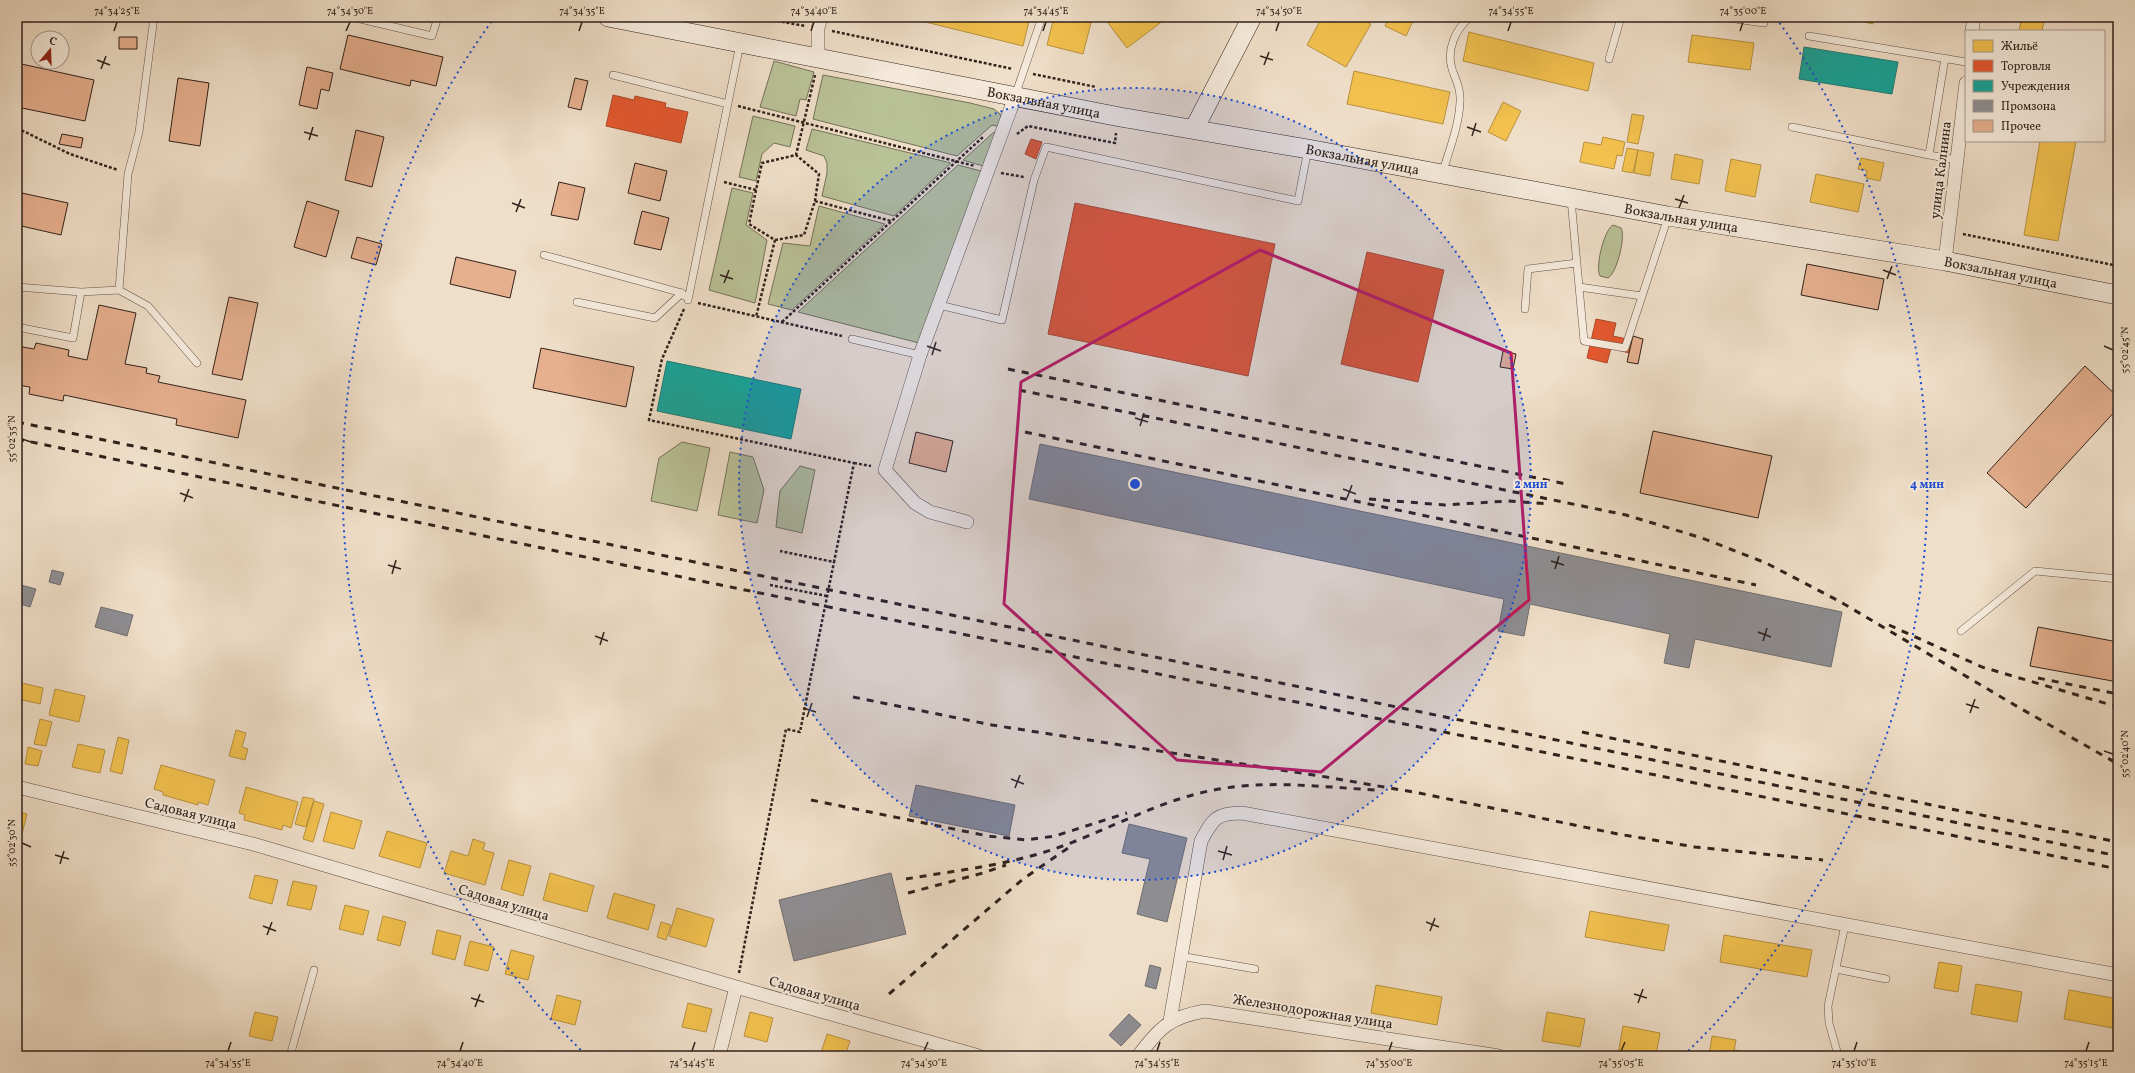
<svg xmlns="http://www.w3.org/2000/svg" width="2135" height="1073" font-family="Vollkorn,serif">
	<rect width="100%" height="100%" fill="#efdec8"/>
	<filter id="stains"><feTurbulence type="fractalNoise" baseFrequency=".005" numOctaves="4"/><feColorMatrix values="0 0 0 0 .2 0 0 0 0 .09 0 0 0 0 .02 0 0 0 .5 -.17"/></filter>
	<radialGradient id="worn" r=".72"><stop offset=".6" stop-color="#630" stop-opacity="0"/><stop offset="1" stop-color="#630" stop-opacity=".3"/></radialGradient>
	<path fill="#b9c196" stroke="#757258" d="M774 61 814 72 806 100 800 99 796 116 760 107Z
		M823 75 970 103 994 109 1000 114 1002 120 1001 127 992 125 957 156 813 119Z
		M753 116 795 126 790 147 774 143 762 154 756 181 739 177Z
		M812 129 951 163 894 216 822 196 827 173V163L824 156 806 150Z
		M994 132 1000 134 986 167 963 160Z
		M958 165 985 172 919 343 798 312Z
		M732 188 753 193 746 225 767 240 755 303 709 290Z
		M819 206 885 224 792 310 768 304 783 243 810 246Z
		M1613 225 1621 228C1626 236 1617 273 1608 278L1600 276C1595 267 1604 230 1613 225Z
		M682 442 710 448 697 511 651 501 659 458Z
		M730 452 753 457 764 490 757 523 718 515Z
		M800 466 815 470 802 533 776 527 780 491Z"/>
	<path fill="#f2c14e" stroke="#b8913f" d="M905 17H1030L1023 46Z
		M1054 17H1065L1091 23 1083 54 1047 45Z
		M1116 17H1168L1127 48 1108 23Z
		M1322 17H1359L1371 24 1346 67 1307 45Z
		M1389 17H1403L1413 21 1406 36 1385 26Z
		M1844 17H1874L1873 24Z
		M2022 17H2045L2042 31H2019Z
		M1469 32 1594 63 1588 91 1463 61Z
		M1692 35 1754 43 1750 70 1688 62Z
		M1354 71 1450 92 1443 124 1347 104Z
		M1503 102 1521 111 1506 141 1488 132Z
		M1632 114 1644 116 1638 144 1627 142Z
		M1603 137 1625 142 1622 156 1617 155 1614 169 1580 162 1584 142 1601 145Z
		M2040 141H2076L2058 241 2024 235Z
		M1627 148 1638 150 1633 173 1622 171Z
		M1638 150 1654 153 1650 176 1634 173Z
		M1675 154 1703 160 1699 184 1671 179Z
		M1861 158 1884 163 1880 181 1866 178 1867 170 1858 169Z
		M1731 159 1761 165 1755 197 1725 191Z
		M1816 174 1864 184 1858 212 1810 202Z
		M22 683 43 688 40 704 18 699Z
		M55 689 85 696 79 722 49 715Z
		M40 719 52 722 46 746 34 744Z
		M236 730 246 733 242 747 248 749 245 760 229 756Z
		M118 737 129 740 122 774 110 771Z
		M78 744 105 750 100 773 72 767Z
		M28 747 42 751 38 766 25 764Z
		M161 765 215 780 208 805 198 802V805L163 795V792L154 789Z
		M246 787 298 802 291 828 283 825 282 830 244 820 245 815 239 813Z
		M303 797 314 799 306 827 295 824Z
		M314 801 324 804 313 842 303 839Z
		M17 811 27 814 21 838 17 837Z
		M331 812 362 821 354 849 323 841Z
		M387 831 427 843 420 868 379 856Z
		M473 839 485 843 483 850 494 853 485 885 444 873 451 851 468 856Z
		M509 860 531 866 523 896 501 889Z
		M550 873 594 886 587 912 543 900Z
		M255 875 278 880 272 904 249 898Z
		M293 881 317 886 311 910 287 905Z
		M614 893 655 905 648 930 607 918Z
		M345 905 369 911 363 935 339 929Z
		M677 908 714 919 706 947 669 936Z
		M1590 911 1669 925 1664 951 1585 937Z
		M383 916 406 922 400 946 377 940Z
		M661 922 671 925 666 940 657 937Z
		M437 930 461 936 455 960 432 954Z
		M1724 935 1812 950 1807 977 1720 962Z
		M470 941 494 947 488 971 464 965Z
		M511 950 534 956 528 980 505 974Z
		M1939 962 1962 966 1958 992 1934 988Z
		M1976 984 2022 992 2017 1022 1971 1014Z
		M1376 985 1442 997 1437 1025 1371 1013Z
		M2069 990 2118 999V1029L2064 1019Z
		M557 995 581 1001 575 1025 551 1019Z
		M688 1003 712 1009 706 1032 682 1027Z
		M255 1012 278 1017 272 1041 249 1036Z
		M750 1012 773 1018 767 1042 744 1036Z
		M1547 1012 1585 1019 1580 1047 1542 1041Z
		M1623 1026 1660 1033 1656 1056 1618 1054Z
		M827 1034 850 1041 845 1056H820Z
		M1712 1036 1736 1040 1733 1056H1709Z
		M1734 1050 1770 1056H1733Z"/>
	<path fill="#e4572e" stroke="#ae4728" d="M613 95 634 100 635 96 666 103 665 107 688 112 681 143 606 126Z
		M1031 139 1042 142 1036 159 1025 154Z
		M1075 203 1275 244 1248 376 1048 334Z
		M1367 252 1444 270 1418 382 1341 364Z
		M1596 319 1616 323 1613 336 1632 340 1629 353 1611 348 1607 363 1587 358Z"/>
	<path fill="#17a398" stroke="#1f7c72" d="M1804 47 1898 62 1892 94 1799 79Z
		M667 361 801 389 791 439 657 411Z"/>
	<path fill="#8d8d92" stroke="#716d6e" d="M1040 444 1842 612 1831 667 1695 639 1689 668 1664 663 1670 634 1530 604 1524 636 1498 631 1504 599 1029 499Z
		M52 570 64 573 60 585 49 582Z
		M17 584 36 589 30 607 17 603Z
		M101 607 133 615 127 636 95 627Z
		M916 785 1015 805 1009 836 909 816Z
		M1129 824 1187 838 1167 922 1137 914 1150 859 1122 853Z
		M891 873 906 934 794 961 779 900Z
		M1150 965 1161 968 1156 989 1145 986Z
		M1129 1014 1141 1025 1121 1046 1109 1035Z"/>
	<path fill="#e6af8e" stroke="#31221b" d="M348 35 443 57 436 86 411 80 410 86 340 69Z
		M119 37H137V49H119Z
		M17 63 94 80 85 121 17 107Z
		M307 67 333 73 329 91 321 89 317 109 299 105Z
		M178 78 209 83 200 146 169 141Z
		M575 78 588 81 581 110 568 107Z
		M356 130 384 137 372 187 345 180Z
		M62 134 83 138 81 148 59 144Z
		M635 163 667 171 660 201 628 193Z
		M559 182 585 188 578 220 551 215Z
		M17 192 68 203 61 235 17 225Z
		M307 201 339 211 326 257 294 247Z
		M642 211 669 218 661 250 634 244Z
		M357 237 382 244 376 265 351 258Z
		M456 257 516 271 510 298 450 284Z
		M1807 264 1884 279 1878 310 1801 295Z
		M229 297 258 303 242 380 212 374Z
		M99 305 136 313 125 364 147 368 146 373 160 376 158 382 246 400 238 438 176 425 177 419 64 395 63 401 29 394 30 387 17 385V346L34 349 36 343 69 350 68 356 87 360Z
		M1633 336 1643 339 1638 364 1627 362Z
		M541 348 634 367 626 407 533 388Z
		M1503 351 1516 354 1513 369 1500 367Z
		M2085 366 2118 397V408L2026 508 1987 473Z
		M1653 431 1772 456 1758 518 1640 493Z
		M916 432 953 441 946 472 909 463Z
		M2038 627 2118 642V682L2030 666Z"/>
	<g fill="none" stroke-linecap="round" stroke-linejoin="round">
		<defs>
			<path id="service" d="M154 17 139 132 128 174 119 290 148 306 197 363
				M352 17 432 36 438 17
				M1721 17 1764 23
				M678 31 680 17
				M1809 36 1966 62
				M1945 58 1929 155 1957 160
				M1609 59 1621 17
				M613 75 728 104
				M1015 96 1042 17
				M1792 127 1929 155
				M1442 174C1449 151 1459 126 1460 102 1461 90 1456 80 1452 69 1446 49 1456 29 1470 17
				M1571 199 1584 341 1625 348 1668 217
				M544 255 682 293
				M17 287 81 292 119 290
				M1579 287 1642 296
				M688 300 740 44
				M577 302 655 318 682 293 684 296
				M939 305 1002 320 1034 180 1046 147 1298 201 1308 149
				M1525 309 1528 269 1577 263
				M17 327 73 338 81 292
				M852 339 920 355
				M1961 631 2035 571 2118 579
				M1180 956 1255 969
				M1836 969 1886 979
				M1838 1055 1829 1023 1828 1006 1845 925
				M290 1056 314 970"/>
			<path id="minor" d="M1972 31 1974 17
				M818 59V28L821 17
				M1945 261 1966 83
				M967 522 930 512 915 503 885 470 920 355 1015 97
				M17 787 253 844 736 987 979 1056
				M1170 1021 1201 841C1213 819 1216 813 1242 813L2118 975
				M719 1056 736 987
				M1138 1056C1160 1028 1169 1017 1205 1011L1499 1056"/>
			<g id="secondary">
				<path id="s1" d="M608 17 1120 117 1308 149 1668 216 1945 261 2118 295"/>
				<path d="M1194 129 1252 17"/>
			</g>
		</defs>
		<use href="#service" stroke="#605146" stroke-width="8"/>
		<use href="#minor" stroke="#605146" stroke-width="14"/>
		<use href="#secondary" stroke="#31221b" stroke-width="20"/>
		<path stroke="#31221b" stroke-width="2.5" stroke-dasharray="3 2" stroke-linecap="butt" d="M757 17 805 26
			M832 31 1013 69
			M1033 74 1096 87
			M738 106 975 166
			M17 128 70 154 118 170
			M1017 134 1028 126 1115 143 1116 133
			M1001 173 1024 177
			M724 182 756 190 762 163 796 155 815 75
			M756 190 749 224 775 240 756 317
			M815 201 891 221
			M1963 234 2118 266
			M775 240 804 235 815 201 819 174 796 155
			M698 303 842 336
			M684 309 662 359 649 420 854 463 834 562 780 551
			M782 322 984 136
			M854 463 871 466
			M770 585 827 596
			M739 973 786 729 800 732 811 676"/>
		<use href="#service" stroke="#f5eadb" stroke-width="7"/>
		<use href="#minor" stroke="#f5eadb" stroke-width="13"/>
		<use href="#secondary" stroke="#f5eadb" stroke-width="19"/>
		<path stroke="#31221b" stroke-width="3" stroke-dasharray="7 7" stroke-linecap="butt" d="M1008 369 1566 484
			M1019 390 1626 515 1702 538 1766 563 1839 601 2018 707 2118 764
			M17 422 2118 856
			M1025 432 1756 585
			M17 439 696 580 2118 869
			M1369 499 1445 505 1508 501 1550 504
			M1889 625 1982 667 2118 707
			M2038 678 2118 694
			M853 697 992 725 1320 776 1419 793 1618 834 1695 847 1823 860
			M1582 732 1951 809 2118 842
			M811 800 988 836 1026 840 1055 836 1127 813
			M906 879C947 872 991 867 1031 856 1092 840 1147 804 1209 791 1263 779 1321 787 1375 790
			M908 893 983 873 1006 865
			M889 994 1023 879 1071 846"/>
		<path stroke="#31221b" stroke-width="2.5" stroke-dasharray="3 2" stroke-linecap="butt" d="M811 676 834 562"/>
	</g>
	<path fill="none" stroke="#c2185b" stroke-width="3" stroke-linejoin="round" d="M1260 250 1511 353 1529 600 1321 772 1177 760 1004 604 1021 382Z"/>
	<path fill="none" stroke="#31221b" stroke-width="1.5" d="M114 31 117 22M346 31 350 22M579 31 582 22M811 31 814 22M1043 31 1046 22M1276 31 1279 22M1508 31 1511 22M1740 31 1743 22M1260 56 1273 60M97 60 110 65M1264 65 1269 52M101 69 106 56M1467 127 1481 132M304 132 318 136M1472 136 1476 123M309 140 313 127M1675 199 1688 203M512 203 525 208M1679 208 1684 195M516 212 521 199M1883 270 1896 275M720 275 733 279M1887 279 1892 266M724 283 729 270M927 346 941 351M2104 346 2113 350M932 355 936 342M1135 418 1148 422M1140 426 1144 413M22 439 31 442M1343 489 1356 494M180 493 193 498M1347 498 1352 485M184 502 189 489M1551 561 1564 565M388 565 401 569M1555 569 1559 556M392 574 396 560M1758 632 1771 637M595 636 608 641M1763 641 1767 628M600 645 604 632M1966 704 1979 708M803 708 816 712M1970 713 1975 699M807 717 812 703M2104 751 2113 754M1011 779 1024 784M1015 788 1020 775M22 843 31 847M1218 851 1232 855M55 855 69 859M1223 860 1227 846M60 864 64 851M1426 922 1439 927M263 926 276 931M1430 931 1435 918M267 935 272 922M1634 994 1647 998M471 998 484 1002M1638 1003 1643 989M475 1007 480 994M228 1051 231 1042M460 1051 463 1042M692 1051 695 1042M924 1051 928 1042M1157 1051 1160 1042M1389 1051 1392 1042M1621 1051 1625 1042M1854 1051 1857 1042M2086 1051 2089 1042"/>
	<circle cx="1135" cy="484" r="396" fill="#1d4ed8" fill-opacity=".12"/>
	<g fill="none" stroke="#1d4ed8" stroke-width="2" stroke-dasharray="2 4">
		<circle cx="1135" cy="484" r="396"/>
		<path d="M585 1054A792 792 0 0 1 494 18M1776 18A792 792 0 0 1 1685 1054"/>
	</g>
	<g text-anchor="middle" stroke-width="4" stroke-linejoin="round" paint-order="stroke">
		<g font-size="14" fill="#31221b" stroke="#f5eadb">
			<text dy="5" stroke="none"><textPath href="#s1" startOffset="444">Вокзальная улица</textPath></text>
			<text dy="5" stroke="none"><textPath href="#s1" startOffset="768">Вокзальная улица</textPath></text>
			<text transform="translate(1940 170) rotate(-83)" y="5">улица Калнина</text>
			<text dy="5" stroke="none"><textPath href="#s1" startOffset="1092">Вокзальная улица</textPath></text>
			<text dy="5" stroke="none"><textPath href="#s1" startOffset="1416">Вокзальная улица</textPath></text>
			<text transform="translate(191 813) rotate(14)" y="5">Садовая улица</text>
			<text transform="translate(504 902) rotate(17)" y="5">Садовая улица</text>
			<text transform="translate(815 993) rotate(16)" y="5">Садовая улица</text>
			<text transform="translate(1313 1011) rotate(9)" y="5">Железнодорожная улица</text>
		</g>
	</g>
	<circle cx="1135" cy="484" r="6" fill="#1d4ed8" stroke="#f5eadb" stroke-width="2"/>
	<g font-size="12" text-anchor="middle" font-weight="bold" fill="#1d4ed8" stroke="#f5eadb" stroke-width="4" stroke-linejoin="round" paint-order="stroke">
		<text x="1531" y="488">2 мин</text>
		<text x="1927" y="488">4 мин</text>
	</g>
	<rect width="2135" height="1073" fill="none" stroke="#efdec8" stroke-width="44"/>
	<rect x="1965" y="30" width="140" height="112" fill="#f5eadb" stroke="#a79a8e"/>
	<rect x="1973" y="40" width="20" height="12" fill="#f2c14e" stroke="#a79a8e"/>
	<text x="2001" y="50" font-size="12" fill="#31221b">Жильё</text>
	<rect x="1973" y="60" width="20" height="12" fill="#e4572e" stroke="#a79a8e"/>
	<text x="2001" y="70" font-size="12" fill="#31221b">Торговля</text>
	<rect x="1973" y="80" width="20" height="12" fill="#17a398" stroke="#a79a8e"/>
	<text x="2001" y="90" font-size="12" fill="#31221b">Учреждения</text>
	<rect x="1973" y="100" width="20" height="12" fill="#8d8d92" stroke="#a79a8e"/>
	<text x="2001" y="110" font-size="12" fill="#31221b">Промзона</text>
	<rect x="1973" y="120" width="20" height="12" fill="#e6af8e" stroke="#a79a8e"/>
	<text x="2001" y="130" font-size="12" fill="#31221b">Прочее</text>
	<g transform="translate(50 50) rotate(19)"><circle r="19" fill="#f5eadb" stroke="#a79a8e"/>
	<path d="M0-3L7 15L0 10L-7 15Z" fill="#8f2418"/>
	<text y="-6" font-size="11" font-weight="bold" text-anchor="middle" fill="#31221b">С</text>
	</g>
	<rect x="22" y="22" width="2091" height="1029" fill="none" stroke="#31221b" stroke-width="1.5"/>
	<g font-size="10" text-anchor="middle" fill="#31221b">
		<text x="117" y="14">74°34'25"E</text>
		<text x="350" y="14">74°34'30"E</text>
		<text x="582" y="14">74°34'35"E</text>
		<text x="814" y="14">74°34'40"E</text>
		<text x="1046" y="14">74°34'45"E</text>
		<text x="1279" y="14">74°34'50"E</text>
		<text x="1511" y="14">74°34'55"E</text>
		<text x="1743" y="14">74°35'00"E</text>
		<text transform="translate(2124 350) rotate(-90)" y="4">55°02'45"N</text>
		<text transform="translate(11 439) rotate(-90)" y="4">55°02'35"N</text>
		<text transform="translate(2124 754) rotate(-90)" y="4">55°02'40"N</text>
		<text transform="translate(11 843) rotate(-90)" y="4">55°02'30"N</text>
		<text x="228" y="1066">74°34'35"E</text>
		<text x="460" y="1066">74°34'40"E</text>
		<text x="692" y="1066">74°34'45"E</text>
		<text x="924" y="1066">74°34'50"E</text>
		<text x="1157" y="1066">74°34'55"E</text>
		<text x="1389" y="1066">74°35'00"E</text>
		<text x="1621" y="1066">74°35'05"E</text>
		<text x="1854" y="1066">74°35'10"E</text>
		<text x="2086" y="1066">74°35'15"E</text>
	</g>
	<rect width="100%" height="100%" filter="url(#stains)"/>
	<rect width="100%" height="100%" fill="url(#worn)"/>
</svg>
